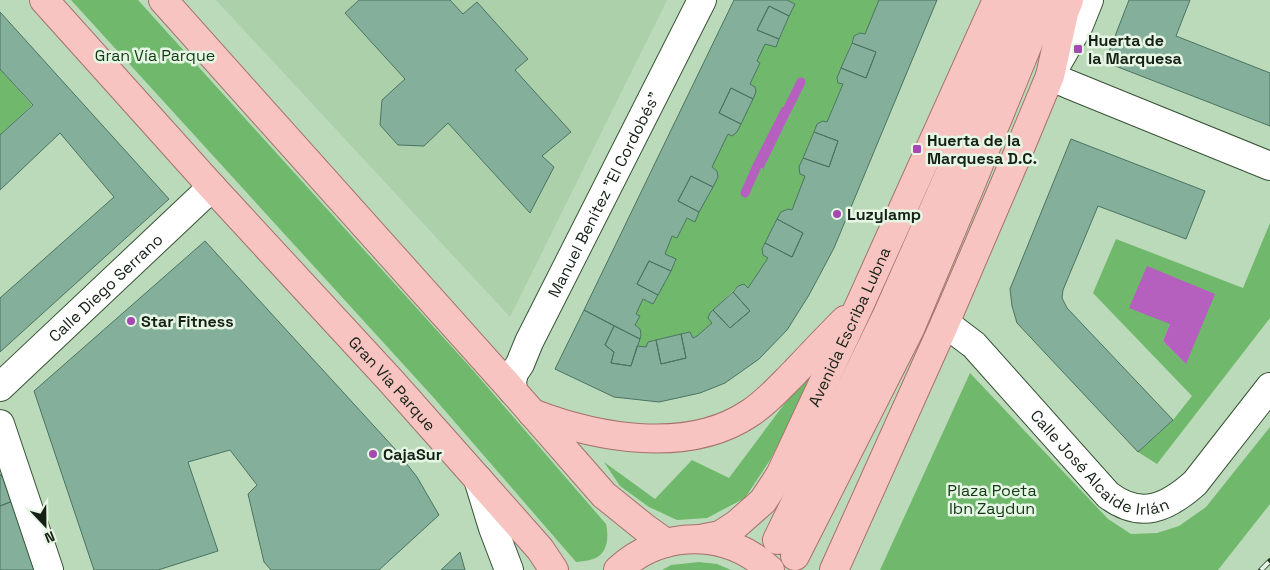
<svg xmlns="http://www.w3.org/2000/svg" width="1270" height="570" font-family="'Space Grotesk',sans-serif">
	<rect width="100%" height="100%" fill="#bbdab9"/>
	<path fill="#acd0a9" d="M216 0H667L510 317Z"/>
	<path fill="#6fb86c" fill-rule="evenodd" d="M71 0H138L470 367 606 524C609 537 608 554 593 559 588 561 581 561 576 562L434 398Z
		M787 0H879L865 34 860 33 854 36 837 78 838 83 843 84 827 122 823 121 817 124 799 167 805 176 792 210 788 209 781 212 762 249 763 255 768 258 748 288 744 284 738 286 710 313 708 318 712 323 697 336 693 338 689 332 648 342 646 347 637 346 641 335 640 329 635 325 640 316 636 314 643 299 653 304 676 260 665 254 672 236 677 238 687 218 695 222 699 211 718 177 717 171 712 167 728 134 732 136 750 84 760 63 757 61 765 44 776 47 794 4ZM782 108 791 112 762 169 754 164Z
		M0 69 32 105 0 135Z
		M1270 223V318L1157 464 1138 452 1173 420 1192 396 1093 293 1116 239 1243 288ZM1170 324 1186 364 1163 341Z
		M812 367 818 369 770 460 745 498 707 518 677 520 649 507 620 486 604 462 655 499 692 460 729 478Z
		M970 373 1108 519 1131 534 1157 533 1179 526 1206 507 1270 427V504L1218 570H880Z
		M699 562 717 564 731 570H662L671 565Z"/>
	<path fill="#b55fbf" d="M782 107 791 112 763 169 753 164Z
		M1147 266 1215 294 1186 364 1163 341 1170 324 1129 308Z"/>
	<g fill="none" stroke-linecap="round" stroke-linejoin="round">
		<path stroke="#b55fbf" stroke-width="9" d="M787 110 801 82
			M745 193 757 166"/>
	</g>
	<path fill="#84af9a" stroke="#4b7461" d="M359 0H450L463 14 477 2 528 59 515 70 571 132 542 156 554 167 530 213 448 123 424 146 398 145 380 125 382 100 405 79 345 13Z
		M734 0H787L795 4 789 16 769 6 757 30 779 39 776 47 765 44 757 61 760 63 750 84 755 87 756 92 753 99 731 88 719 113 741 124 737 132 732 136 728 134 712 167 717 171 718 177 713 187 691 176 678 201 699 212 695 222 687 218 677 238 672 236 665 254 676 259 671 271 649 261 637 284 658 295 653 304 643 299 636 314 640 316 635 325 640 329 641 335 640 339 584 310Z
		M879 0H937L834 248 809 295 787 330 759 359 725 383 700 393 659 402 614 397 555 369 584 310 614 326 605 345 614 352 611 363 631 366 637 346 646 347 648 342 656 340 661 364 686 358 681 334 690 332 693 338 697 336 712 323 708 318 710 313 713 310 730 328 750 311 733 292 738 286 744 284 748 288 768 258 763 255 762 249 765 243 792 257 803 233 777 219 781 212 788 209 792 210 805 176 800 174 799 167 803 158 829 167 838 141 814 132 817 124 823 121 827 122 843 84 838 83 837 78 841 68 866 78 876 52 852 43 854 36 860 33 865 34Z
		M1129 0H1190L1176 36 1270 73V126L1105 62Z
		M769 6 789 16 779 39 757 30Z
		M0 12 169 199 0 352V298L114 197 60 133 0 190V135L33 105 0 69Z
		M852 43 876 52 866 78 841 68Z
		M731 88 753 99 741 124 719 113Z
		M814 132 838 141 829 167 803 158Z
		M1071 139 1205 191 1186 239 1098 206 1063 290 1062 298 1067 308 1173 420 1138 452 1017 323 1012 306 1010 289Z
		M691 176 713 187 699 212 678 201Z
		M777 219 803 233 792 257 765 243Z
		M205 241 395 449 417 477 439 515 379 570H271L264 562 248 494 257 485 230 450 188 462 218 551 158 570H94L34 391Z
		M649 261 671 271 658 295 637 284Z
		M733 292 750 311 730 328 713 310Z
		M614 326 640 339 631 366 611 363 614 352 605 345Z
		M681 334 686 358 661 364 656 340Z
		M0 474 7 483 13 501 0 506Z
		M13 501 34 570H0V506Z
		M460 552 465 570H441Z"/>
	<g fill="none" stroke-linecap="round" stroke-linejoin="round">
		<defs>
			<g id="minor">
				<path d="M1089 0 1079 25 1050 76 1068 84 1270 166"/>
				<path id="s1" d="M945 323 974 345 1108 495C1141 520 1167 508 1195 483L1270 387"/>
				<path id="s2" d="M0 387 212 187"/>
				<path id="s3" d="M513 391 512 382 514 373 520 364 529 342 702 0"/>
				<path d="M0 424 49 570"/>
				<path d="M478 479 493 528 509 570"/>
			</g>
			<g id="major">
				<path id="s4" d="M44 0 212 187 391 381 478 479 540 549 554 570"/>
				<path d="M163 0 513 391 604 495 645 528 666 543"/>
				<path d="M532 413C597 438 688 455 750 413 767 402 781 386 795 372 812 354 828 337 845 320"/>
				<path id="s5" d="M700 539 720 535 737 524 763 501 780 475 860 304 997 0"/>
				<path d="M777 540 887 315 949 175 1019 0"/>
				<path d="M795 556 910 329 971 184 1046 0"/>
				<path d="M618 570C662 529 727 529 770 570"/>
				<path d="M834 570 945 323 1018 153 1050 76 1064 13 1069 0"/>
			</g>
		</defs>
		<use href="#minor" stroke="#395337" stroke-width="30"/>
		<use href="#major" stroke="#a6726a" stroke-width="30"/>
		<use href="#minor" stroke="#fff" stroke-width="28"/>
		<use href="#major" stroke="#f8c4c1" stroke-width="28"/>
		<defs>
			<path id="rail" d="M1261 570 1270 561"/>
		</defs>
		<use href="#rail" stroke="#2a392a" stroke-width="5.5"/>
		<use href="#rail" stroke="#e6f6e5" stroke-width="4" stroke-dasharray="11" stroke-linecap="butt"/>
	</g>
	<g fill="#a648b1" stroke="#e6f6e5" stroke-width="2">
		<rect x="1073" y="44" width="10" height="10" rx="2.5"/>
		<rect x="912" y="144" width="10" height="10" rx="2.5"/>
		<circle cx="837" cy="214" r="5"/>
		<circle cx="131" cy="321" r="5"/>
		<circle cx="373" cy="454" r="5"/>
	</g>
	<g text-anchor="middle" stroke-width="5" stroke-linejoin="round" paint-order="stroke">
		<g font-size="16" font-weight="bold" fill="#152115" stroke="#e6f6e5" text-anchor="start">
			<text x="1088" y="46">Huerta de<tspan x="1088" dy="18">la Marquesa</tspan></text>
			<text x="927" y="146">Huerta de la<tspan x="927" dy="18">Marquesa D.C.</tspan></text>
			<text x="847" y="220">Luzylamp</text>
			<text x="141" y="327">Star Fitness</text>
			<text x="383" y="460">CajaSur</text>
		</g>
		<g font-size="16" fill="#133912" stroke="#e6f6e5">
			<text x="155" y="61">Gran Vía Parque</text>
			<text x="992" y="496">Plaza Poeta<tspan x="992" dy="18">Ibn Zaydun</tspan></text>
		</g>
		<g font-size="16" fill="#152115" stroke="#e6f6e5">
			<text dy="6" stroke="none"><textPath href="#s3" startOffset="218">Manuel Benítez "El Cordobés"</textPath></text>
			<text dy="6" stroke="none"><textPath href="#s2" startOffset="145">Calle Diego Serrano</textPath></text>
			<text dy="6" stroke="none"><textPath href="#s5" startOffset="270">Avenida Escriba Lubna</textPath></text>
			<text dy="6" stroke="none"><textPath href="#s4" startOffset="518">Gran Vía Parque</textPath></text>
			<text dy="6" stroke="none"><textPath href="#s1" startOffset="214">Calle José Alcaide Irlán</textPath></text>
		</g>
	</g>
	<g transform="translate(45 525) rotate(158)" stroke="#e6f6e5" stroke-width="4" paint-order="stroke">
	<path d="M0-4L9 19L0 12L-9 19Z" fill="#152115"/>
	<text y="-8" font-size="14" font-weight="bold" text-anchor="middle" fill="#152115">N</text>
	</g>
</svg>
